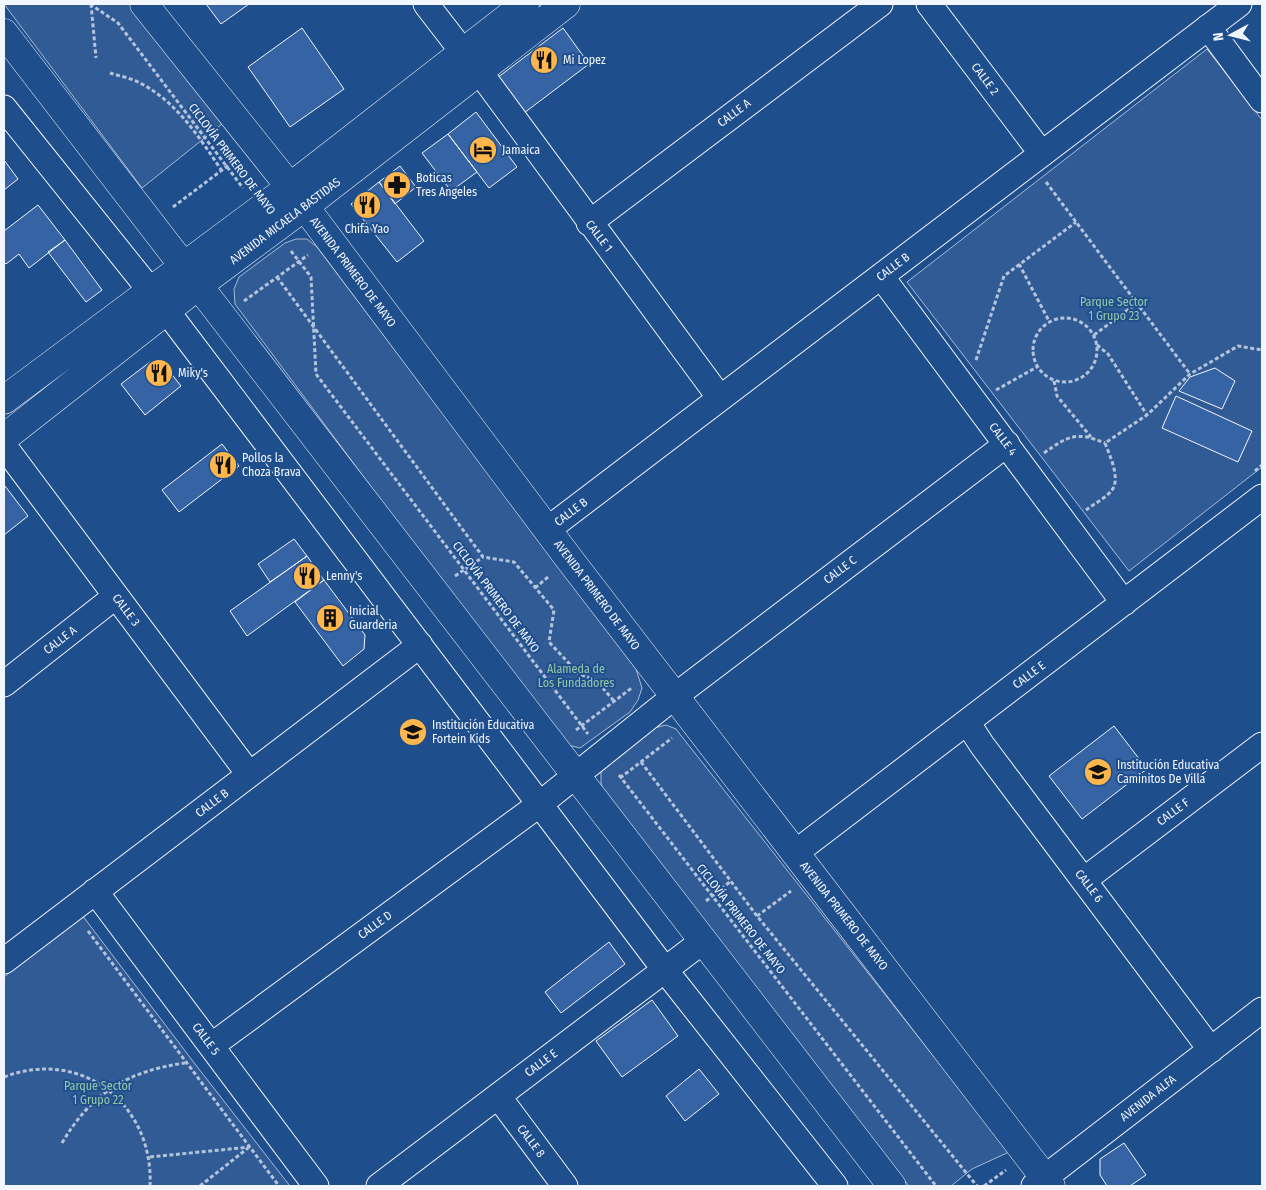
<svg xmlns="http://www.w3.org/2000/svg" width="1266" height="1190" font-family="'Fira Sans Condensed',sans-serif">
	<rect width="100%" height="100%" fill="#1f4e8c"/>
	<path fill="#305b95" stroke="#a8bbd7" d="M4 4H131L222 124 142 188Z
		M1207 49 1262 120V467L1129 571 907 282Z
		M296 239H307L317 247 636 669 642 688 638 700 630 712 580 748 568 745 558 738 235 304 234 289 239 277 285 243Z
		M666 725 676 729 683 738 1009 1152 972 1169 951 1186H909L606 796 601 784V771L654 728Z
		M82 915 195 1064 290 1186H4V977Z"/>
	<path fill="#3563a3" stroke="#f2f6ff" d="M206 4H249L221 24Z
		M302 28 344 89 290 127 248 67Z
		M563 28 589 64 524 113 497 78Z
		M476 112 517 167 489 188 448 134Z
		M448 134 477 172 451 191 422 153Z
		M4 160 18 179 4 190Z
		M400 166 416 187 395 204 379 182Z
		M379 182 424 241 397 262 351 204Z
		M38 205 65 240 29 268 19 254 6 264 4 262V231Z
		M65 240 102 290 86 302 48 252Z
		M150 362 163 363 181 386 145 415 121 384Z
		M1215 368 1235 381 1222 409 1179 391 1190 377Z
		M1176 396 1252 431 1238 462 1162 428Z
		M222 444 239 466 179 512 162 490Z
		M5 486 28 516 4 535V487Z
		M294 539 307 556 270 582 258 564Z
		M307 556 324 580 247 636 230 611Z
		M324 580 365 635 364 649 343 666 295 602Z
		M1114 726 1147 769 1082 819 1049 776Z
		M609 942 625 964 561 1013 545 992Z
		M652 1000 678 1036 622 1077 596 1041Z
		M699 1069 719 1094 685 1121 666 1096Z
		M1124 1143 1146 1175 1130 1186H1107L1100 1175V1159Z"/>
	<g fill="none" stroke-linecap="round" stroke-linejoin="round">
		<defs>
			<path id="minor" d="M426 4 463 52
				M929 4 1042 154
				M1208 27 1262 100
				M479 71 720 398
				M4 108 166 310 665 970 835 1186
				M589 223 880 4
				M881 276 1124 603
				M4 446 249 774
				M547 530 1239 4
				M4 684 116 596
				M967 722 982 745 1211 1050
				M795 853 1262 497
				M1084 880 1262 745
				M95 891 316 1186
				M4 961 420 645
				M211 1046 540 804 675 696 1007 444
				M498 1096 565 1186
				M379 1186 703 941
				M1034 1186 1262 1010"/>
			<path id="tertiary" d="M290 187 525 4
				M304 207 566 4"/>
			<path id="secondary" d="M144 4 290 187 570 560 1051 1186
				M4 33 892 1186
				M4 400 290 187
				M4 438 199 285 304 207"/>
		</defs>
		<use href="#minor" stroke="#f2f6ff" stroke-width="27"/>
		<use href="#tertiary" stroke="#f2f6ff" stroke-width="29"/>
		<use href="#secondary" stroke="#f2f6ff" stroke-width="29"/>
		<path stroke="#b3c4dc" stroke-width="3" stroke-dasharray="4 2.5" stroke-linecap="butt" d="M90 4 118 23 243 188
			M91 4 96 58
			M110 73C119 76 131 78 140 83 177 102 199 137 222 171
			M1046 182 1190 374
			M173 207 234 161
			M291 251 311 277 316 374 588 734
			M1019 264 1049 321
			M277 277 483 557 514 562 554 610 549 642 579 674 596 680 614 701
			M244 301 308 255
			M1033 350a32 32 0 1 1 64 0a32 32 0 1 1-64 0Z
			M1094 335 1137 303
			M1097 345 1108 354 1147 415
			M976 360 1004 276 1076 222
			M1054 381 1057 396 1091 437
			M996 390 1037 367
			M1044 453C1068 436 1076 431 1105 443
			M1255 471 1262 465
			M1086 510C1094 504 1107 497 1112 490 1121 478 1109 454 1105 443L1147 415 1190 374 1238 346 1262 350
			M455 576 483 557
			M535 588 548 577
			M576 730 633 687
			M641 762 757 916 977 1186
			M619 775 936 1186
			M620 778 672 738
			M706 901 731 881
			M757 916 791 891
			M88 931 279 1186
			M4 1077C82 1047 154 1105 150 1186
			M62 1143C91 1093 128 1071 185 1063
			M150 1157 250 1147
			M200 1186 248 1148
			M984 1186 1006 1170"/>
		<use href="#minor" stroke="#1f4e8c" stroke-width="25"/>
		<use href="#tertiary" stroke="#1f4e8c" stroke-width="28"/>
		<use href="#secondary" stroke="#1f4e8c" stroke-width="28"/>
	</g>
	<defs>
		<symbol id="restaurant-disc" viewBox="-11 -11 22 22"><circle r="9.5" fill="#ffb74d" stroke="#1f4e8c"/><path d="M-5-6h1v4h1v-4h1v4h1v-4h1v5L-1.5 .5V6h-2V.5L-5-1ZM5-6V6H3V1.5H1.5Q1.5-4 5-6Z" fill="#111"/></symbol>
		<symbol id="hotel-disc" viewBox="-11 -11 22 22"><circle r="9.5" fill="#ffb74d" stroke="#1f4e8c"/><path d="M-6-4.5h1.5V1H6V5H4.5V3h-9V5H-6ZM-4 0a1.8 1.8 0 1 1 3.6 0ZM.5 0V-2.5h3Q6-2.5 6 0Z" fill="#111"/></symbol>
		<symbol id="pharmacy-disc" viewBox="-11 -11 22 22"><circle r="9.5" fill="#ffb74d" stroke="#1f4e8c"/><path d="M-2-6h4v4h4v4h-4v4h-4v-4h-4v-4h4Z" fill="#111"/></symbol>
		<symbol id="building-disc" viewBox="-11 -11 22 22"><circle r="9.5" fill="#ffb74d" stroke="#1f4e8c"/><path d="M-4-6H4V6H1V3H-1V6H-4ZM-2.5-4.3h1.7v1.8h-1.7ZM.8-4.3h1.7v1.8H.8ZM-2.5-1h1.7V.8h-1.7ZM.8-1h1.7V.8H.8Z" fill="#111"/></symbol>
		<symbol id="school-disc" viewBox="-11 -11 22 22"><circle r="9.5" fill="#ffb74d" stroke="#1f4e8c"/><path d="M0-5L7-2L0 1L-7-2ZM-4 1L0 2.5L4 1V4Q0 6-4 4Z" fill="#111"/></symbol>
	</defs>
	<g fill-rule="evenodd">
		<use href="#restaurant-disc" x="528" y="44" width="32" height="32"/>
		<use href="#hotel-disc" x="467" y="134" width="32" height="32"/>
		<use href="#pharmacy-disc" x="381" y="169" width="32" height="32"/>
		<use href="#restaurant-disc" x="351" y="189" width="32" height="32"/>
		<use href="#restaurant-disc" x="143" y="357" width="32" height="32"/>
		<use href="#restaurant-disc" x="207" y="449" width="32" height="32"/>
		<use href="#restaurant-disc" x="291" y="560" width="32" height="32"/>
		<use href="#building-disc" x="314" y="602" width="32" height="32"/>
		<use href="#school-disc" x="397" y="716" width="32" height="32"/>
		<use href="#school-disc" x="1082" y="756" width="32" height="32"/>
	</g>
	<g text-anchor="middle" stroke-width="4" stroke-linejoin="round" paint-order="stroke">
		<g font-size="12" fill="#f2f6ff" stroke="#1f4e8c" text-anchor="start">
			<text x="563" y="64">Mi Lopez</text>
			<text x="502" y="154">Jamaica</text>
			<text x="416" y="182">Boticas<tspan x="416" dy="14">Tres Angeles</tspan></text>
			<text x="367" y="233" text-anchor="middle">Chifa Yao</text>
			<text x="178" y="377">Miky's</text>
			<text x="242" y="462">Pollos la<tspan x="242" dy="14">Choza Brava</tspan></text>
			<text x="326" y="580">Lenny's</text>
			<text x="349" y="615">Inicial<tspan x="349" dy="14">Guarderia</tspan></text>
			<text x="432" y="729">Institución Educativa<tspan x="432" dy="14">Fortein Kids</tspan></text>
			<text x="1117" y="769">Institución Educativa<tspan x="1117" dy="14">Caminitos De Villa</tspan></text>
		</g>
		<g font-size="12" fill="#f2f6ff" stroke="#1f4e8c">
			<text transform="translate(985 79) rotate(53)" y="4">CALLE 2</text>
			<text transform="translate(734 113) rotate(-37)" y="4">CALLE A</text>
			<text transform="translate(232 159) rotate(53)" y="4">CICLOVÍA PRIMERO DE MAYO</text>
			<text transform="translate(285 221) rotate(-37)" y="4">AVENIDA MICAELA BASTIDAS</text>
			<text transform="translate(599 236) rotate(53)" y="4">CALLE 1</text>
			<text transform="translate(893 267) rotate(-37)" y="4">CALLE B</text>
			<text transform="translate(353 272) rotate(53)" y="4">AVENIDA PRIMERO DE MAYO</text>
			<text transform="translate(1003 439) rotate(53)" y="4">CALLE 4</text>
			<text transform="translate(571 512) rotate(-37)" y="4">CALLE B</text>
			<text transform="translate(840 570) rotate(-37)" y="4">CALLE C</text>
			<text transform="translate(597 595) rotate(53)" y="4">AVENIDA PRIMERO DE MAYO</text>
			<text transform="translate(496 597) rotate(53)" y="4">CICLOVÍA PRIMERO DE MAYO</text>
			<text transform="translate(126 610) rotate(53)" y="4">CALLE 3</text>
			<text transform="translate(60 640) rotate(-38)" y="4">CALLE A</text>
			<text transform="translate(1029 675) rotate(-37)" y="4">CALLE E</text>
			<text transform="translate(212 803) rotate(-37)" y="4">CALLE B</text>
			<text transform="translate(1173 812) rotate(-37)" y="4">CALLE F</text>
			<text transform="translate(1089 886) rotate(53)" y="4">CALLE 6</text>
			<text transform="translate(844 916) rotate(52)" y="4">AVENIDA PRIMERO DE MAYO</text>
			<text transform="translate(741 919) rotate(52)" y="4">CICLOVÍA PRIMERO DE MAYO</text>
			<text transform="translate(375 925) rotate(-36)" y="4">CALLE D</text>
			<text transform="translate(206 1039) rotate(53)" y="4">CALLE 5</text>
			<text transform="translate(541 1063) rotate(-37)" y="4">CALLE E</text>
			<text transform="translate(1148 1098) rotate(-38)" y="4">AVENIDA ALFA</text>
			<text transform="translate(531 1141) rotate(53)" y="4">CALLE 8</text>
		</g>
		<g font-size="12" fill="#97c8a6" stroke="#1f4e8c">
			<text x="1114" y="306">Parque Sector<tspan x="1114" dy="14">1 Grupo 23</tspan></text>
			<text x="576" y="673">Alameda de<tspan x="576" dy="14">Los Fundadores</tspan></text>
			<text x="98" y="1090">Parque Sector<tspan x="98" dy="14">1 Grupo 22</tspan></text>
		</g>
	</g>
	<rect width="1266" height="1190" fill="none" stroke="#f2f6ff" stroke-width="10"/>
	<g transform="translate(1231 35) rotate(263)" stroke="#1f4e8c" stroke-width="4" paint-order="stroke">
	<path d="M0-4L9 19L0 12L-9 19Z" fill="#f2f6ff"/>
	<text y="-8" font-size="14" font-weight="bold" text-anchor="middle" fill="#f2f6ff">N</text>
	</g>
</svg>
